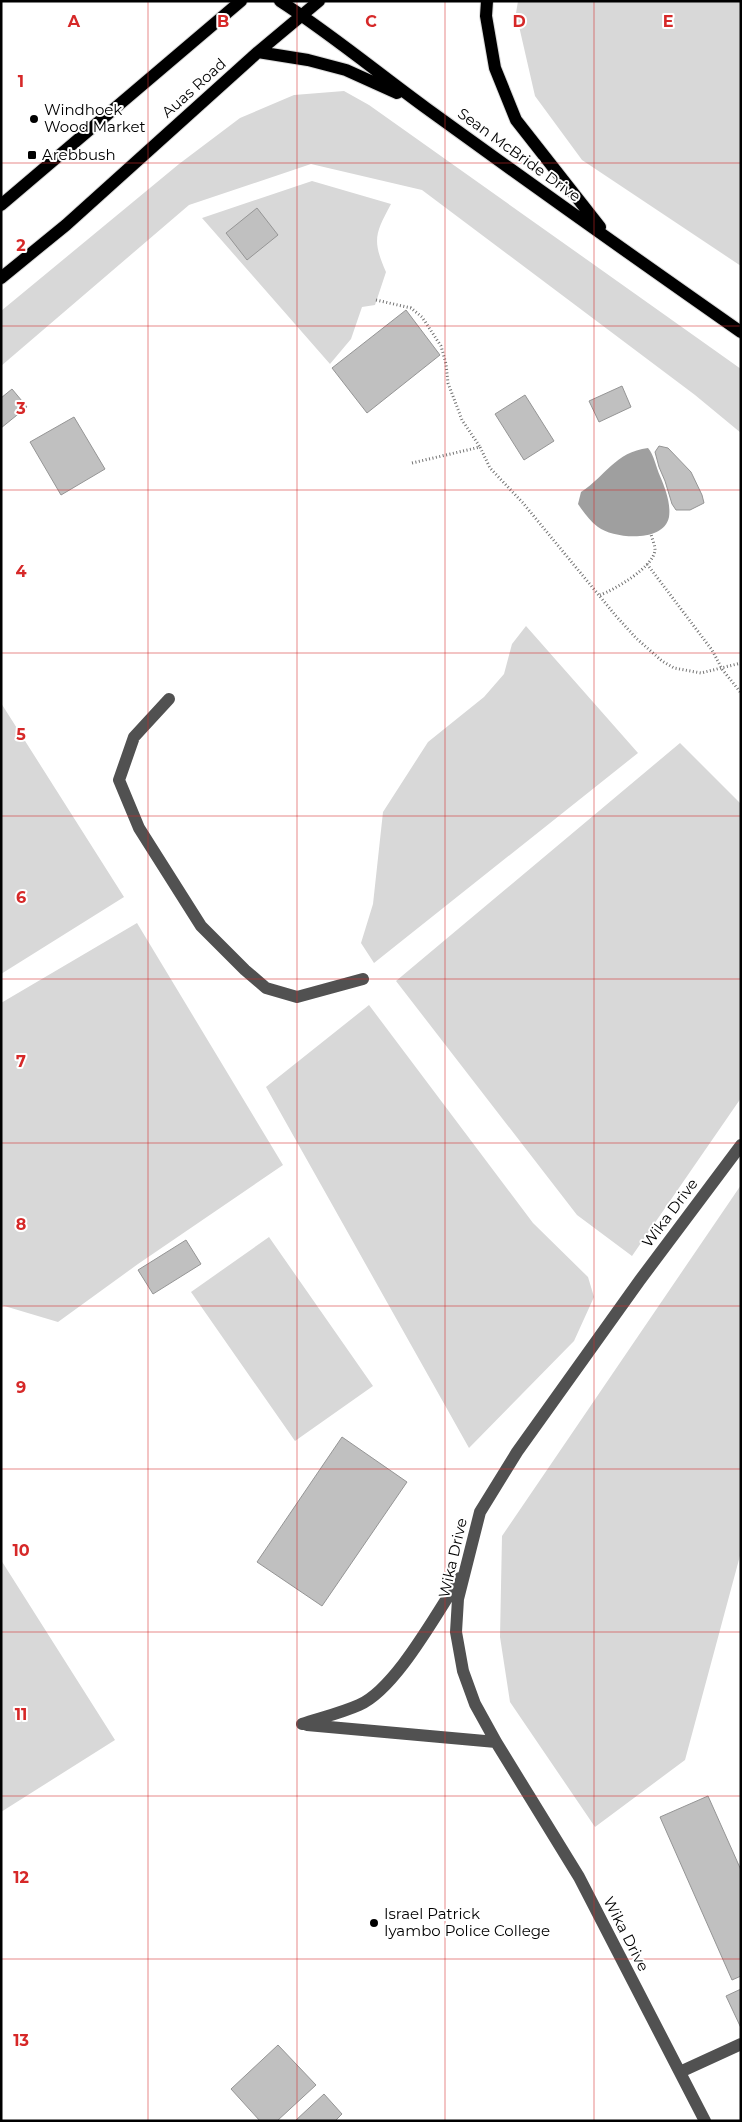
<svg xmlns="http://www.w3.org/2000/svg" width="742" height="2122" font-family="Montserrat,sans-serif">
	<rect width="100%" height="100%" fill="#fff"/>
	<path fill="#d8d8d8" d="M518 1H741V266L582 160 535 96 516 13Z
		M344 91 369 105 741 369V433L695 395 422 190 311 164 189 205 1 366V311L179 164 240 118 294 95Z
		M312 181 391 204C375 234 372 240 386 272L375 305 362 307 351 339 330 364 202 218Z
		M526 626 638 753 374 963 361 943 373 904 383 812 428 742 484 697 504 674 512 644Z
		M1 703 124 897 1 974Z
		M680 743 741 804V1098L632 1256 577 1215 396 981Z
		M137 923 283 1165 138 1264 58 1322 1 1305V1003Z
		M369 1005 533 1223 588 1277 594 1297 574 1341 469 1448 266 1087Z
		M741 1185V1552L685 1760 595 1827 510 1702 500 1637 502 1536Z
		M269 1237 373 1386 295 1441 191 1292Z
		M1 1560 115 1740 1 1812Z"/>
	<path fill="#9f9f9f" d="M648 448C654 455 656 467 660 476 665 488 671 503 669 517 664 543 614 539 598 527 590 521 584 513 578 504L581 492C606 476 615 452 648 448Z"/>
	<path fill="#c0c0c0" stroke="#959595" d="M257 208 278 235 247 260 226 233Z
		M406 310 440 355 367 413 332 368Z
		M622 386 631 407 599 422 589 401Z
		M12 389 27 407 1 428V398Z
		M525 395 554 441 524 460 495 414Z
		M74 417 105 469 61 495 30 442Z
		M659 446 668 448 691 472 702 495 704 503 690 510H676L672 504 665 481 659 467 655 452Z
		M186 1240 201 1264 153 1294 138 1270Z
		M342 1437 407 1482 322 1606 257 1562Z
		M708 1796 741 1870V1976L732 1980 660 1817Z
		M741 1989V2028L726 1996Z
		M278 2045 316 2085 277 2121H260L231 2089Z
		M324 2094 342 2114 335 2121H295Z"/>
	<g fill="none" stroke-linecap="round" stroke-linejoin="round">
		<defs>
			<path id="major" d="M280 1C331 34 378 73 426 108 531 184 635 258 741 332
				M487 1 486 16 495 68 516 120 600 227
				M258 52 308 60 346 70 397 93
				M1 205 241 1
				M1 278 66 225 258 52 319 1"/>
		</defs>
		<use href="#major" stroke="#dbdbdb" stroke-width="14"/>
		<path stroke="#737373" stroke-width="3" stroke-dasharray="1 2.5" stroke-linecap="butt" d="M376 300 411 308 422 317 441 346 446 364 448 383 462 420 480 447
			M412 463 480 447 490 468 523 503 616 616 636 638 662 661 674 668 701 673 741 663
			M647 564 712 650 722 669 741 693
			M600 595C614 590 654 567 655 550 655 545 652 539 651 534"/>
		<path stroke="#515151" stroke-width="12" d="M169 699 134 737 119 780 139 828 201 926 245 970 266 988 297 997 363 979
			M302 1724C320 1718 341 1713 359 1705 396 1689 437 1612 460 1578
			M307 1725 496 1742
			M680 2072 741 2044
			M705 2121 579 1877 496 1742 475 1704 463 1671 456 1632 458 1599 480 1512 517 1452 640 1280 741 1145"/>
		<use href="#major" stroke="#000" stroke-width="12"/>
	</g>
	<path fill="none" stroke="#d62828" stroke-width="1" stroke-opacity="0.55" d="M148 1V2121M297 1V2121M445 1V2121M594 1V2121M1 163H741M1 326H741M1 490H741M1 653H741M1 816H741M1 979H741M1 1143H741M1 1306H741M1 1469H741M1 1632H741M1 1796H741M1 1959H741"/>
	<g fill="#000" stroke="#fff" stroke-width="2">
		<circle cx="34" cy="119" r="5"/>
		<rect x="27" y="150" width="10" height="10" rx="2.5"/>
		<circle cx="374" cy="1923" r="5"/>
	</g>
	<g text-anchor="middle" stroke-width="4" stroke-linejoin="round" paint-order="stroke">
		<g font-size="15" fill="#000" stroke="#fff">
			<text transform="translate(194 88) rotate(-42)" y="5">Auas Road</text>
			<text transform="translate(519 155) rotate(36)" y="5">Sean McBride Drive</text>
			<text transform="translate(670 1213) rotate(-53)" y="5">Wika Drive</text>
			<text transform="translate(453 1558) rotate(-77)" y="5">Wika Drive</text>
			<text transform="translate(626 1934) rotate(63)" y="5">Wika Drive</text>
		</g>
		<g font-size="15" fill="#000" stroke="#fff" text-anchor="start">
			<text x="44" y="115">Windhoek<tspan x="44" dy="17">Wood Market</tspan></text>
			<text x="42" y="160">Arebbush</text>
			<text x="384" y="1919">Israel Patrick<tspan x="384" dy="17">Iyambo Police College</tspan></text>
		</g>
	</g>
	<g font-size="16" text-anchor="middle" font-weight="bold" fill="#d62828" stroke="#fff" stroke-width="4" stroke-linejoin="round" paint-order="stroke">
		<text x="74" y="27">A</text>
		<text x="223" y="27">B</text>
		<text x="371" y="27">C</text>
		<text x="519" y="27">D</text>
		<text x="668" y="27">E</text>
		<text x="21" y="87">1</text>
		<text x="21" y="251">2</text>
		<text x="21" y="414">3</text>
		<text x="21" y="577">4</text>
		<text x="21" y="740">5</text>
		<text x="21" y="903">6</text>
		<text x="21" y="1067">7</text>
		<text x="21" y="1230">8</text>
		<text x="21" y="1393">9</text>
		<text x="21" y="1556">10</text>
		<text x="21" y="1720">11</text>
		<text x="21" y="1883">12</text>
		<text x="21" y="2046">13</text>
	</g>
	<rect width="742" height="2122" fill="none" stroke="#000000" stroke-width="5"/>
</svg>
